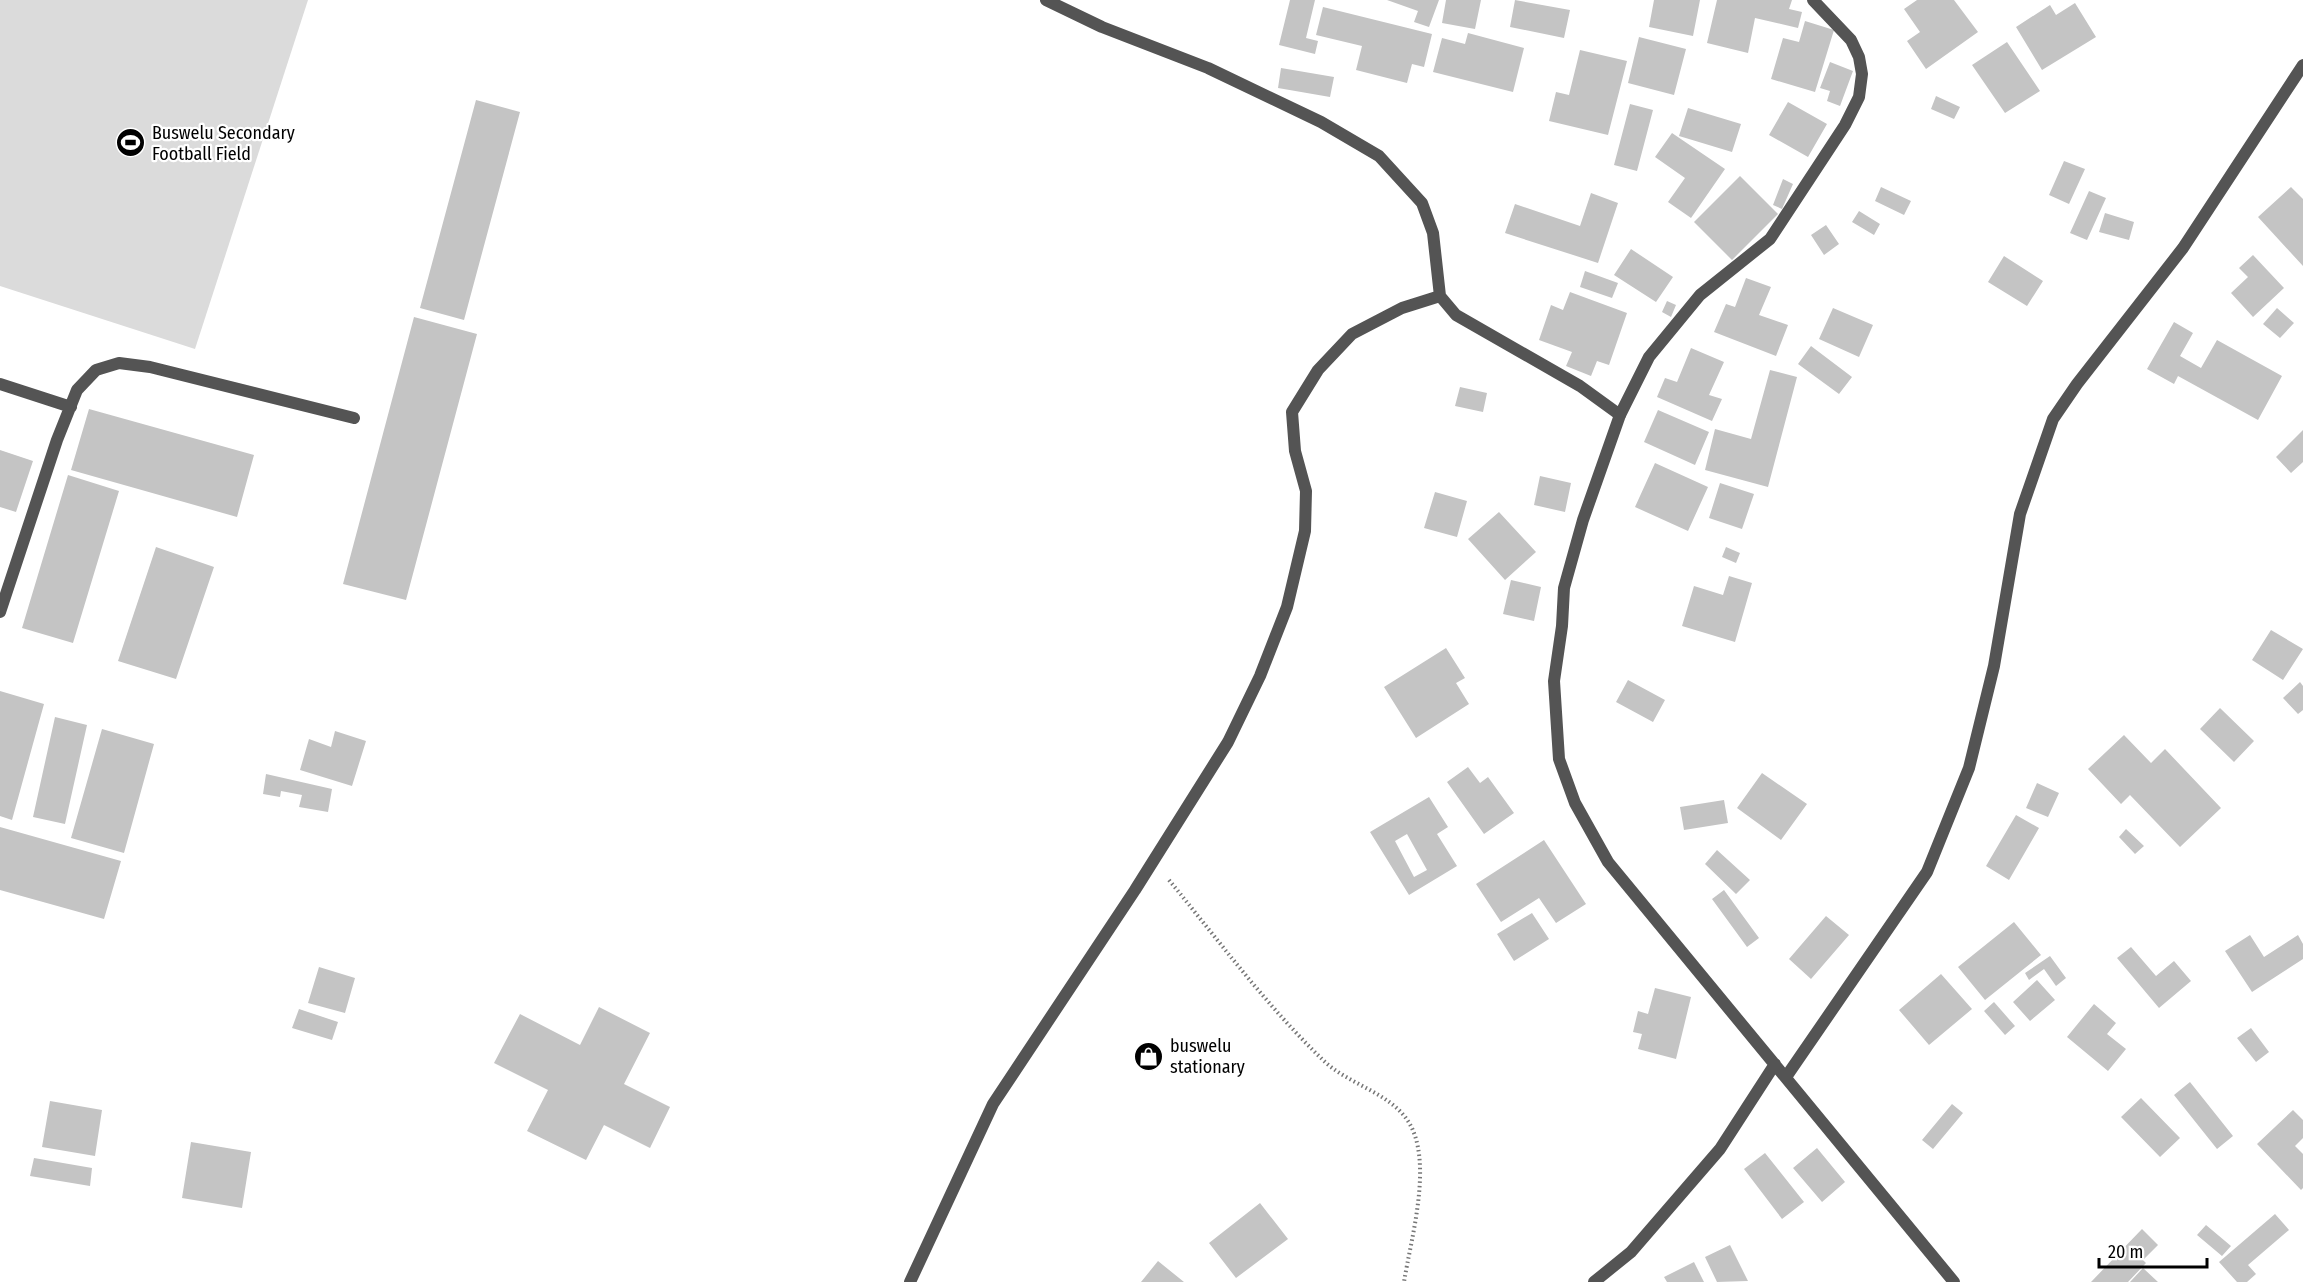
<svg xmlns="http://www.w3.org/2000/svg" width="2303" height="1282" font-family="'Fira Sans Condensed',sans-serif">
	<rect width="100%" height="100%" fill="#fff"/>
	<path fill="#dbdbdb" d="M0 0H308L195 349 0 286Z"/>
	<path fill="#c4c4c4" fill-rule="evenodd" d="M1290 0H1315L1306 38 1318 41 1315 54 1279 45Z
		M1387 0H1439L1429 27 1414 22 1418 11Z
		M1446 0H1481L1475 29 1442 23Z
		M1515 0 1570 10 1564 38 1510 27Z
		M1654 0H1700L1693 36 1649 27Z
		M1717 0H1792L1789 9 1802 12 1798 28 1755 18 1748 53 1707 43Z
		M1917 0H1954L1978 32 1926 69 1907 41 1920 32 1904 9Z
		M2075 3 2096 37 2042 70 2016 27 2050 5 2056 15Z
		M1323 7 1432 34 1424 67 1412 64 1407 83 1356 70 1362 46 1316 35Z
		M1805 21 1834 30 1815 92 1771 79 1783 38 1799 42Z
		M1468 33 1524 48 1513 92 1433 72 1442 38 1465 44Z
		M1639 37 1686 49 1674 95 1628 83Z
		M2007 42 2040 91 2005 113 1972 65Z
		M1580 50 1627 61 1608 135 1549 121 1556 92 1569 95Z
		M1830 62 1853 71 1840 106 1827 101 1830 91 1820 88Z
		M1281 68 1334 77 1330 97 1278 88Z
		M1936 96 1960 107 1954 119 1931 109Z
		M476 100 520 112 464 320 420 308Z
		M1788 102 1827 124 1808 157 1769 135Z
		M1630 104 1653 110 1637 171 1614 165Z
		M1688 108 1741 124 1732 152 1679 136Z
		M1672 133 1725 169 1691 218 1668 202 1685 178 1655 157Z
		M2064 161 2085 169 2069 204 2049 195Z
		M1740 176 1778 214 1732 260 1694 222Z
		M1783 179 1793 184 1782 209 1773 205Z
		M1881 187 1911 201 1904 215 1875 201Z
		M2291 187 2303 199V266L2258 217Z
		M2089 191 2106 198 2087 240 2070 233Z
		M1591 193 1618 203 1598 263 1505 233 1515 204 1580 226Z
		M1859 211 1880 224 1874 235 1852 222Z
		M2105 213 2134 222 2129 240 2099 232Z
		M1826 225 1839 244 1824 255 1811 235Z
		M1631 249 1673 277 1656 302 1614 275Z
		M2253 255 2284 288 2253 317 2231 293 2248 277 2239 268Z
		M2004 256 2043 281 2027 306 1988 282Z
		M1585 271 1618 283 1612 298 1580 287Z
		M1746 278 1771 287 1759 315 1788 325 1776 356 1714 332 1726 304 1735 307Z
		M1570 292 1627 313 1609 365 1597 361 1591 376 1566 366 1572 352 1539 340 1551 305 1563 310Z
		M1667 301 1676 305 1671 317 1662 312Z
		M1833 308 1873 325 1859 357 1819 339Z
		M2277 308 2294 323 2280 338 2263 324Z
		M414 317 477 334 406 600 343 584Z
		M2174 322 2193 333 2180 356 2201 368 2217 340 2282 376 2258 420 2178 376 2174 384 2147 369Z
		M1811 346 1852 377 1839 394 1798 364Z
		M1691 348 1724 362 1709 395 1722 399 1712 421 1657 397 1665 378 1677 382Z
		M1770 370 1797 377 1768 487 1705 470 1715 429 1751 439Z
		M1460 387 1487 393 1483 412 1455 406Z
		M89 409 254 455 237 517 71 470Z
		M1658 410 1709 432 1695 465 1644 442Z
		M2303 430V462L2291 473 2276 457Z
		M0 450 33 461 16 512 0 507Z
		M1655 463 1708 487 1688 531 1635 507Z
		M68 475 119 491 73 643 22 628Z
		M1540 476 1571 483 1565 512 1534 505Z
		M1720 483 1754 494 1742 529 1709 518Z
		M1435 492 1467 501 1457 537 1424 528Z
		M1499 512 1536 552 1505 580 1468 539Z
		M156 547 214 567 176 679 118 661Z
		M1726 547 1740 553 1736 563 1722 557Z
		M1729 576 1752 583 1735 642 1682 626 1694 586 1723 595Z
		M1511 580 1541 587 1534 621 1503 614Z
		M2271 630 2303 649 2283 680 2252 660Z
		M1446 648 1465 678 1456 683 1469 704 1416 738 1384 687Z
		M1628 680 1665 700 1653 722 1616 702Z
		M2300 682 2303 686V710L2298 714 2283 698Z
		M0 691 44 704 12 820 0 816Z
		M2220 708 2254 741 2234 762 2200 729Z
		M55 717 87 725 65 824 33 817Z
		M102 729 154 744 124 853 71 838Z
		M335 731 366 741 352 786 300 770 309 739 331 747Z
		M2124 735 2151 763 2165 749 2221 808 2180 847 2130 795 2121 804 2088 769Z
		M1468 767 1480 783 1488 777 1514 813 1484 834 1447 782Z
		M1762 773 1807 804 1781 840 1737 808Z
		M266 774 332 789 328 812 299 807 302 795 281 791 280 797 263 794Z
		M2037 783 2059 793 2048 817 2026 808Z
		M1429 797 1448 827 1437 834 1457 866 1409 895 1370 832ZM1407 834 1427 870 1414 877 1395 841Z
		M1724 800 1728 823 1684 830 1680 807Z
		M2016 815 2039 828 2009 880 1986 866Z
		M0 827 121 861 104 919 0 890Z
		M2126 829 2144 846 2135 854 2119 837Z
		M1544 840 1586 904 1556 923 1539 898 1501 922 1476 884Z
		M1717 850 1750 880 1736 894 1705 864Z
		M1724 890 1759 938 1747 947 1712 899Z
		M1532 913 1549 939 1514 961 1497 934Z
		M1826 916 1849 935 1811 979 1789 959Z
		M2014 922 2041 955 1985 1000 1958 967Z
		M2250 935 2264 957 2298 935 2303 944V959L2252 992 2225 951Z
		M2131 947 2156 976 2174 961 2191 981 2159 1008 2117 958Z
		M2050 956 2066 978 2056 986 2044 969 2029 980 2025 973Z
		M319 967 355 978 345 1013 308 1003Z
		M1941 974 1972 1009 1929 1045 1899 1010Z
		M2037 980 2055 1000 2030 1021 2013 1002Z
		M1655 988 1691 997 1676 1059 1638 1049 1642 1034 1633 1032 1638 1011 1648 1014Z
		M1994 1002 2015 1026 2005 1035 1984 1011Z
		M2094 1004 2116 1023 2107 1034 2126 1049 2108 1071 2067 1037Z
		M599 1007 650 1033 624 1084 670 1107 650 1148 604 1125 586 1160 527 1131 548 1090 494 1063 520 1014 580 1045Z
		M299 1009 338 1022 332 1040 292 1028Z
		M2251 1028 2269 1052 2256 1062 2237 1038Z
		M2190 1082 2233 1136 2217 1149 2174 1095Z
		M2141 1098 2180 1138 2160 1157 2121 1117Z
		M50 1101 102 1110 95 1156 42 1147Z
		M1952 1104 1963 1113 1933 1149 1922 1140Z
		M2293 1110 2303 1120V1138L2295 1146 2303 1154V1188L2301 1190 2257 1144Z
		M191 1142 251 1152 242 1208 182 1198Z
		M1817 1148 1845 1182 1822 1202 1793 1168Z
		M1765 1153 1804 1202 1782 1219 1744 1169Z
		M34 1158 92 1168 90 1186 30 1176Z
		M1260 1203 1288 1239 1236 1278 1209 1243Z
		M2275 1214 2289 1230 2248 1265 2256 1274 2247 1282H2237L2219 1262Z
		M2206 1225 2231 1246 2222 1256 2197 1235Z
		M2142 1229 2158 1245 2143 1260 2146 1263 2128 1282H2091Z
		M1730 1245 1748 1281 1717 1282 1705 1257Z
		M1158 1261 1184 1282H1141Z
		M1694 1262 1704 1282H1667L1664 1277Z
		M2143 1268 2158 1282H2130Z"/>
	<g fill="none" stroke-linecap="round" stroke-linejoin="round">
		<path stroke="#767676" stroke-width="4" stroke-dasharray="1.5 3" stroke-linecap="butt" d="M1169 880C1219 941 1266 1005 1323 1060 1347 1084 1389 1092 1408 1121 1434 1161 1411 1238 1404 1282"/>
		<path stroke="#545454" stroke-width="12" d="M1046 0 1102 27 1208 68 1321 122 1379 156 1422 203 1433 233 1440 296 1456 315 1580 386 1620 415
			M0 384 71 407
			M0 612 57 440 77 390 96 370 119 363 150 367 354 418
			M910 1282 993 1104 1135 890 1228 742 1260 676 1287 607 1305 531 1306 491 1295 451 1292 412 1318 370 1352 334 1402 308 1440 296"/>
		<path stroke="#545454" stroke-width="12" d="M1813 0 1851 40 1859 57 1862 74 1859 97 1845 125 1770 239 1700 295 1649 357 1620 415 1583 520 1564 588 1562 626 1554 681 1559 759 1575 803 1608 862 1954 1282
			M1786 1077 1927 872 1969 768 1994 666 2020 514 2053 419 2077 384 2183 248 2303 65
			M1594 1282 1631 1252 1720 1149 1775 1064"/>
	</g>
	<defs>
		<symbol id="stadium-disc" viewBox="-11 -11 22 22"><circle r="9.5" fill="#000" stroke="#fff"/><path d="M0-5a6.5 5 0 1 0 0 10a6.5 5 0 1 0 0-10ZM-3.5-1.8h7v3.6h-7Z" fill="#fff"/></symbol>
		<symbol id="shop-disc" viewBox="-11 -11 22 22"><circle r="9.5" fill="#000" stroke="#fff"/><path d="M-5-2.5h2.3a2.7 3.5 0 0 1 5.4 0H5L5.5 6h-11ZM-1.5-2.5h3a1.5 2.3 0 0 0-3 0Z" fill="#fff"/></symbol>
	</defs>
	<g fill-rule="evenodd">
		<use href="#stadium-disc" x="114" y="126" width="33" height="33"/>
		<use href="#shop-disc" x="1132" y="1040" width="33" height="33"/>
	</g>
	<g text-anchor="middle" stroke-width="4.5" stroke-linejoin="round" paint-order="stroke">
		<g font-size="18" fill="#000" stroke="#fff" text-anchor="start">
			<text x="152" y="139">Buswelu Secondary<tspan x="152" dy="21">Football Field</tspan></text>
			<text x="1170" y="1052">buswelu<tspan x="1170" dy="21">stationary</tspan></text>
		</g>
	</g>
	<path d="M2099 1258v9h108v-9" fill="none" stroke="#000000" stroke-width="3"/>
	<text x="2108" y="1258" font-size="18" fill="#000000" stroke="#ffffff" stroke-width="4.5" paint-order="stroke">20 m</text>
</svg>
